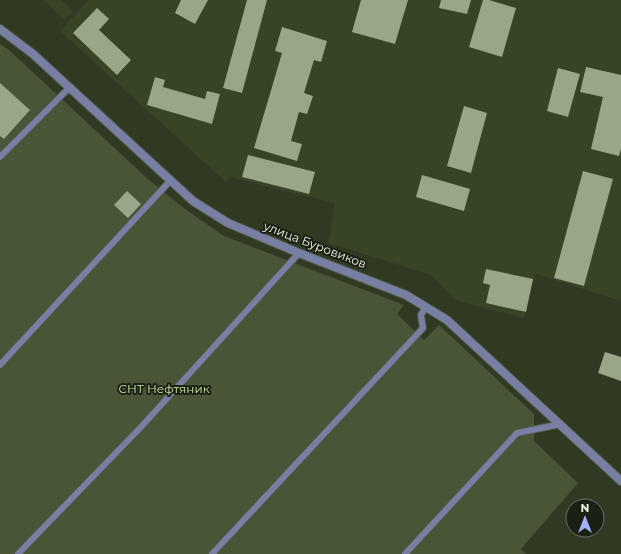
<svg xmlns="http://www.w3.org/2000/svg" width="621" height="554" font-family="Montserrat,sans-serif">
	<rect width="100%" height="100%" fill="#303a23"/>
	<path fill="#374426" d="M43 0H61L73 11 65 20Z
		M89 0H621V301L536 274 524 318 455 300 431 275 328 243 335 203 229 177 227 183 60 31Z"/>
	<path fill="#485537" d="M0 44 9 50 149 180 185 209 224 236 404 305 397 314 424 340 439 325 534 414V441L578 483 521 549 526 554H0Z"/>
	<path fill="#99a68a" d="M181 0H208L195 24 175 13Z
		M247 0H267L242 93 223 88Z
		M361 0H408L395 44 352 32Z
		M441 0H471L467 14 439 8Z
		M483 0H489L516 8 502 57 469 47Z
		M97 8 109 19 99 30 131 60 117 75 73 33Z
		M282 27 327 41 321 62 314 60 304 93 313 96 307 114 299 112 291 141 302 144 297 161 254 148 282 53 275 51Z
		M586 67 621 75V149L619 156 591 149 603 97 580 92Z
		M558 68 580 74 568 117 547 111Z
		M155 77 165 80 163 87 205 99 207 91 220 94 212 124 147 105Z
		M0 83 30 110 4 139 0 136Z
		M464 106 487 113 471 173 447 166Z
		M248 155 315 172 309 194 242 177Z
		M583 171 613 179 584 286 554 278Z
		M422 175 470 189 464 211 416 197Z
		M127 191 141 204 128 218 114 205Z
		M486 269 533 279 526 312 486 303 490 285 483 283Z
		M605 352 621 357V381L598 373Z"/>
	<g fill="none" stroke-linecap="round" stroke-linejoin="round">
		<defs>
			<path id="service" d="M0 157 69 88
				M0 365 170 181
				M18 554 141 427 299 253
				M212 554 423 328 421 315 426 306
				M405 554 517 433 561 424"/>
			<path id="minor" d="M0 29 33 54 193 201 228 223 299 253 406 295 447 320 621 481"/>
		</defs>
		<use href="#service" stroke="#4e5741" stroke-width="8"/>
		<use href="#minor" stroke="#4e5741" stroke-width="10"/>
		<use href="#service" stroke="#797fa3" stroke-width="6"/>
		<use href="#minor" stroke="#797fa3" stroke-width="8"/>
	</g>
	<g text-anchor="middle" stroke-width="4" stroke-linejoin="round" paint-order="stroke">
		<g font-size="12" fill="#e9f0e1" stroke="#1b2015">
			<text transform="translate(315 245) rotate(21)" y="4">улица Буровиков</text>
		</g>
		<g font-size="12" fill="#cae8a4" stroke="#1b2015">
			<text x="164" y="393">СНТ Нефтяник</text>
		</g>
	</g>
	<g transform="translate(585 518)"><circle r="19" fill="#1b2015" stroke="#6d7367"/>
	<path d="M0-3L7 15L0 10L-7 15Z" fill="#a6b1fc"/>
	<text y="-6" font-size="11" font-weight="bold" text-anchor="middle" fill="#e9f0e1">N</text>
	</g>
</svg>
